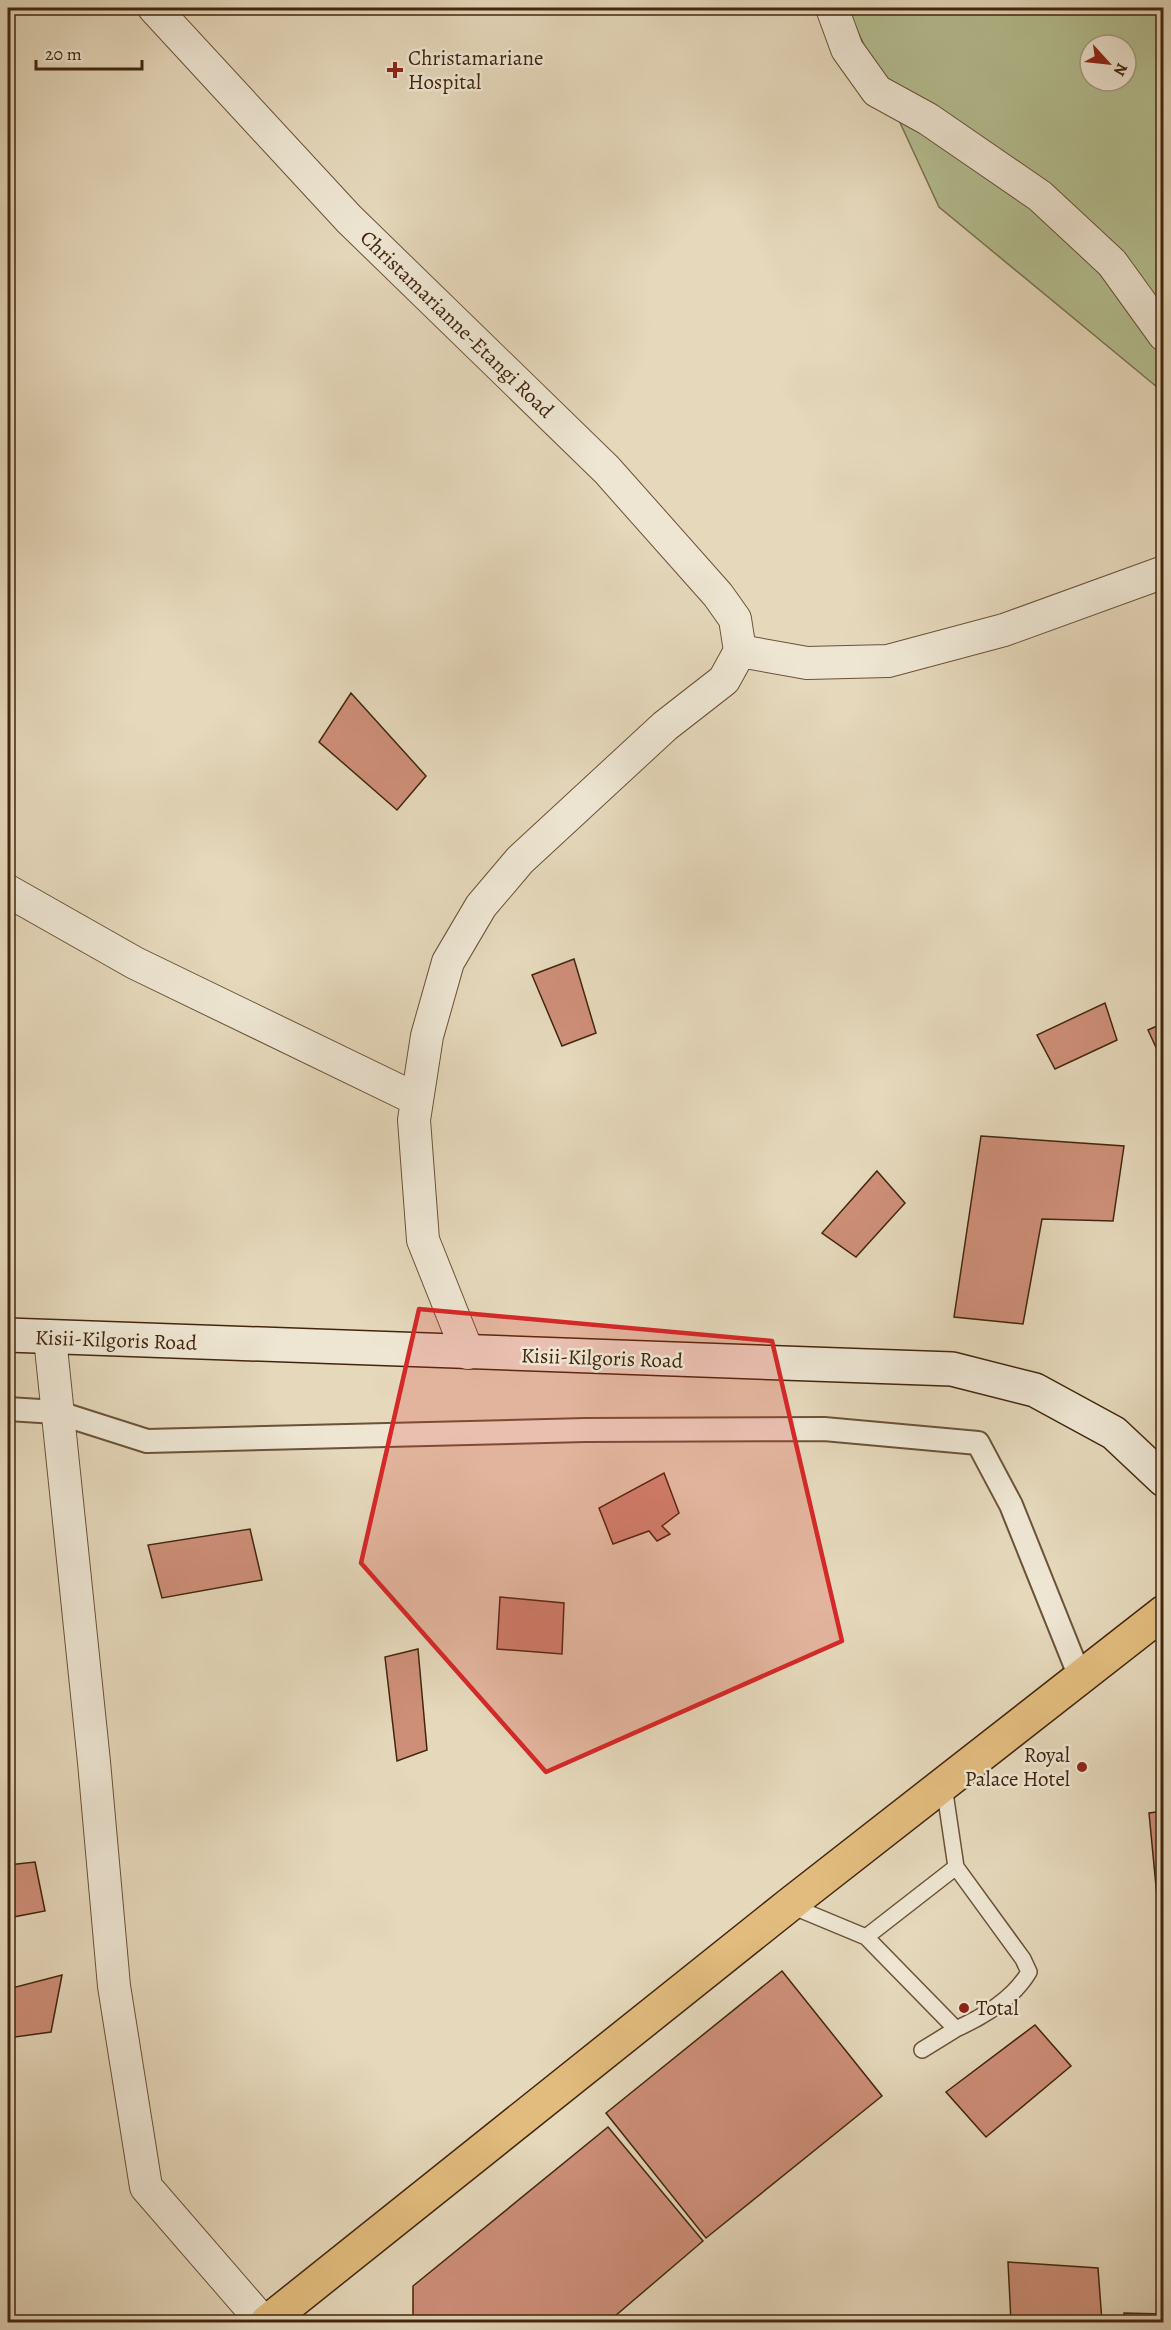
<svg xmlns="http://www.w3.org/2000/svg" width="1171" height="2330" font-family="Alegreya,serif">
	<rect width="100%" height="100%" fill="#e5d8bb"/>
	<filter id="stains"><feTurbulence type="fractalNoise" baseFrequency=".00333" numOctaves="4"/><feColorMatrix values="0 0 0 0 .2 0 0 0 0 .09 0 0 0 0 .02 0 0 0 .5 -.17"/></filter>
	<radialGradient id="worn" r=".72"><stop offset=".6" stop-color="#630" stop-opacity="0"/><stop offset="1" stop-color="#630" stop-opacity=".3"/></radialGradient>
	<path fill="#b4bf91" stroke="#7b724e" stroke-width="1.5" fill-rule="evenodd" d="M847 8H1163V392L939 207ZM1090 45H1126V81H1090Z"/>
	<path fill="#ce8f79" stroke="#42260c" stroke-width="1.5" d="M351 693 426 776 397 810 319 742Z
		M574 959 596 1033 562 1046 532 975Z
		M1105 1003 1117 1040 1055 1069 1037 1035Z
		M1164 1023V1065L1148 1030Z
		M981 1136 1124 1146 1113 1221 1042 1219 1023 1324 954 1317Z
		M877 1171 905 1203 856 1257 822 1233Z
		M664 1473 679 1513 662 1526 670 1534 657 1541 649 1531 613 1544 599 1508Z
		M250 1529 262 1580 162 1598 148 1545Z
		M500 1597 564 1603 562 1654 497 1649Z
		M418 1649 427 1750 397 1761 385 1657Z
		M1164 1811V1948L1162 1949 1149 1813Z
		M35 1862 45 1911 8 1918V1865Z
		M782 1971 882 2096 706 2238 606 2113Z
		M62 1975 51 2032 8 2038V1989Z
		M1035 2025 1071 2066 986 2137 946 2092Z
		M608 2127 703 2241 608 2322H413V2286Z
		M1008 2262 1098 2268 1102 2322H1011Z
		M1124 2313 1164 2314V2322H1124Z"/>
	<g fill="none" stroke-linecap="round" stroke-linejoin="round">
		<defs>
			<path id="service" d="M789 1905 866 1937 956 2029C985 2016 1013 1999 1029 1972L1023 1959 956 1867 944 1786
				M866 1937 956 1867
				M922 2050 956 2029"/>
			<path id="pedestrian" d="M8 1409 56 1412 147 1441 585 1430 824 1429 978 1443 1011 1505 1080 1677"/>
			<path id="minor" d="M154 8 349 219 607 470 718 595 735 619 740 651
				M832 8 847 49 877 91 928 119 1040 196 1112 263 1164 335
				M740 651 807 663 888 661 1004 630 1164 572
				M8 891 135 963 416 1099
				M50 1338 94 1762 114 1986 146 2187 263 2322
				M468 1353 423 1240 414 1120 427 1036 448 962 481 906 520 860 665 726 724 680 740 651"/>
			<path id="secondary" d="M8 1335 952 1369 1035 1390 1114 1433 1164 1480"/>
			<path id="trunk" d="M267 2322 789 1905 1164 1612"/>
		</defs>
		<use href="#service" stroke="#6b5238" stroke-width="18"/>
		<use href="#pedestrian" stroke="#6b5238" stroke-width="26"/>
		<use href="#minor" stroke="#6b5238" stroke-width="34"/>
		<use href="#secondary" stroke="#42260c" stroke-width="36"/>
		<use href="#trunk" stroke="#42260c" stroke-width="36"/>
		<use href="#service" stroke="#eee6d3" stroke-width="15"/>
		<use href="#pedestrian" stroke="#eee6d3" stroke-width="22"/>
		<use href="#minor" stroke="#eee6d3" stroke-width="32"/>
		<use href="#secondary" stroke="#eee6d3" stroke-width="33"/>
		<use href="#trunk" stroke="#e2bc7e" stroke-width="33"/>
	</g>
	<path fill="#d62828" fill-opacity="0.2" stroke="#d62828" stroke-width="4.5" stroke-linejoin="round" d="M419 1309 772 1341 842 1641 546 1772 361 1563Z"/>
	<g fill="#8f2418" stroke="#eee6d3" stroke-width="2">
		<path d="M392 61h6v6h6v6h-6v6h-6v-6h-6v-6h6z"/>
		<circle cx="1082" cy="1767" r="6"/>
		<circle cx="964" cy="2008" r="6"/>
	</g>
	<g text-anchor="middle" stroke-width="5" stroke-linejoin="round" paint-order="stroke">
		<g font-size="21" fill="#42260c" stroke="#eee6d3" text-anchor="start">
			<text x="408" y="65">Christamariane<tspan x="408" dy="24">Hospital</tspan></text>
			<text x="1070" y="1762" text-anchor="end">Royal<tspan x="1070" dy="24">Palace Hotel</tspan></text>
			<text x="976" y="2015">Total</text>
		</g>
		<g font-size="21" fill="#42260c" stroke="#eee6d3">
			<text transform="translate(457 324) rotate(44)" y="7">Christamarianne-Etangi Road</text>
			<text transform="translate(116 1340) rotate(2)" y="7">Kisii-Kilgoris Road</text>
			<text transform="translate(602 1358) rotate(2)" y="7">Kisii-Kilgoris Road</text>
		</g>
	</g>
	<rect width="1171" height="2330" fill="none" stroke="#e5d8bb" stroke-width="30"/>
	<rect x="9" y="9" width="1153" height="2312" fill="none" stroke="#42260c" stroke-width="3"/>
	<rect x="15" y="15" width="1141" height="2300" fill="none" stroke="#42260c" stroke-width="1.5"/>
	<g transform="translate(1108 63) rotate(117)"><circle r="28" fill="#eee6d3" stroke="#a99983" stroke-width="1.5"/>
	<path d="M0-4.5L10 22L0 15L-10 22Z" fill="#8f2418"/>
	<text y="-9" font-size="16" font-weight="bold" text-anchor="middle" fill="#42260c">N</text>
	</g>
	<path d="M36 60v9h106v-9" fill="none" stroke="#42260c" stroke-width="3"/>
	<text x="45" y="60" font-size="18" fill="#42260c" stroke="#eee6d3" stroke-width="4.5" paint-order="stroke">20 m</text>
	<rect width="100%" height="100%" filter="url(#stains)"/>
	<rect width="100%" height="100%" fill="url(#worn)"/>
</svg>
